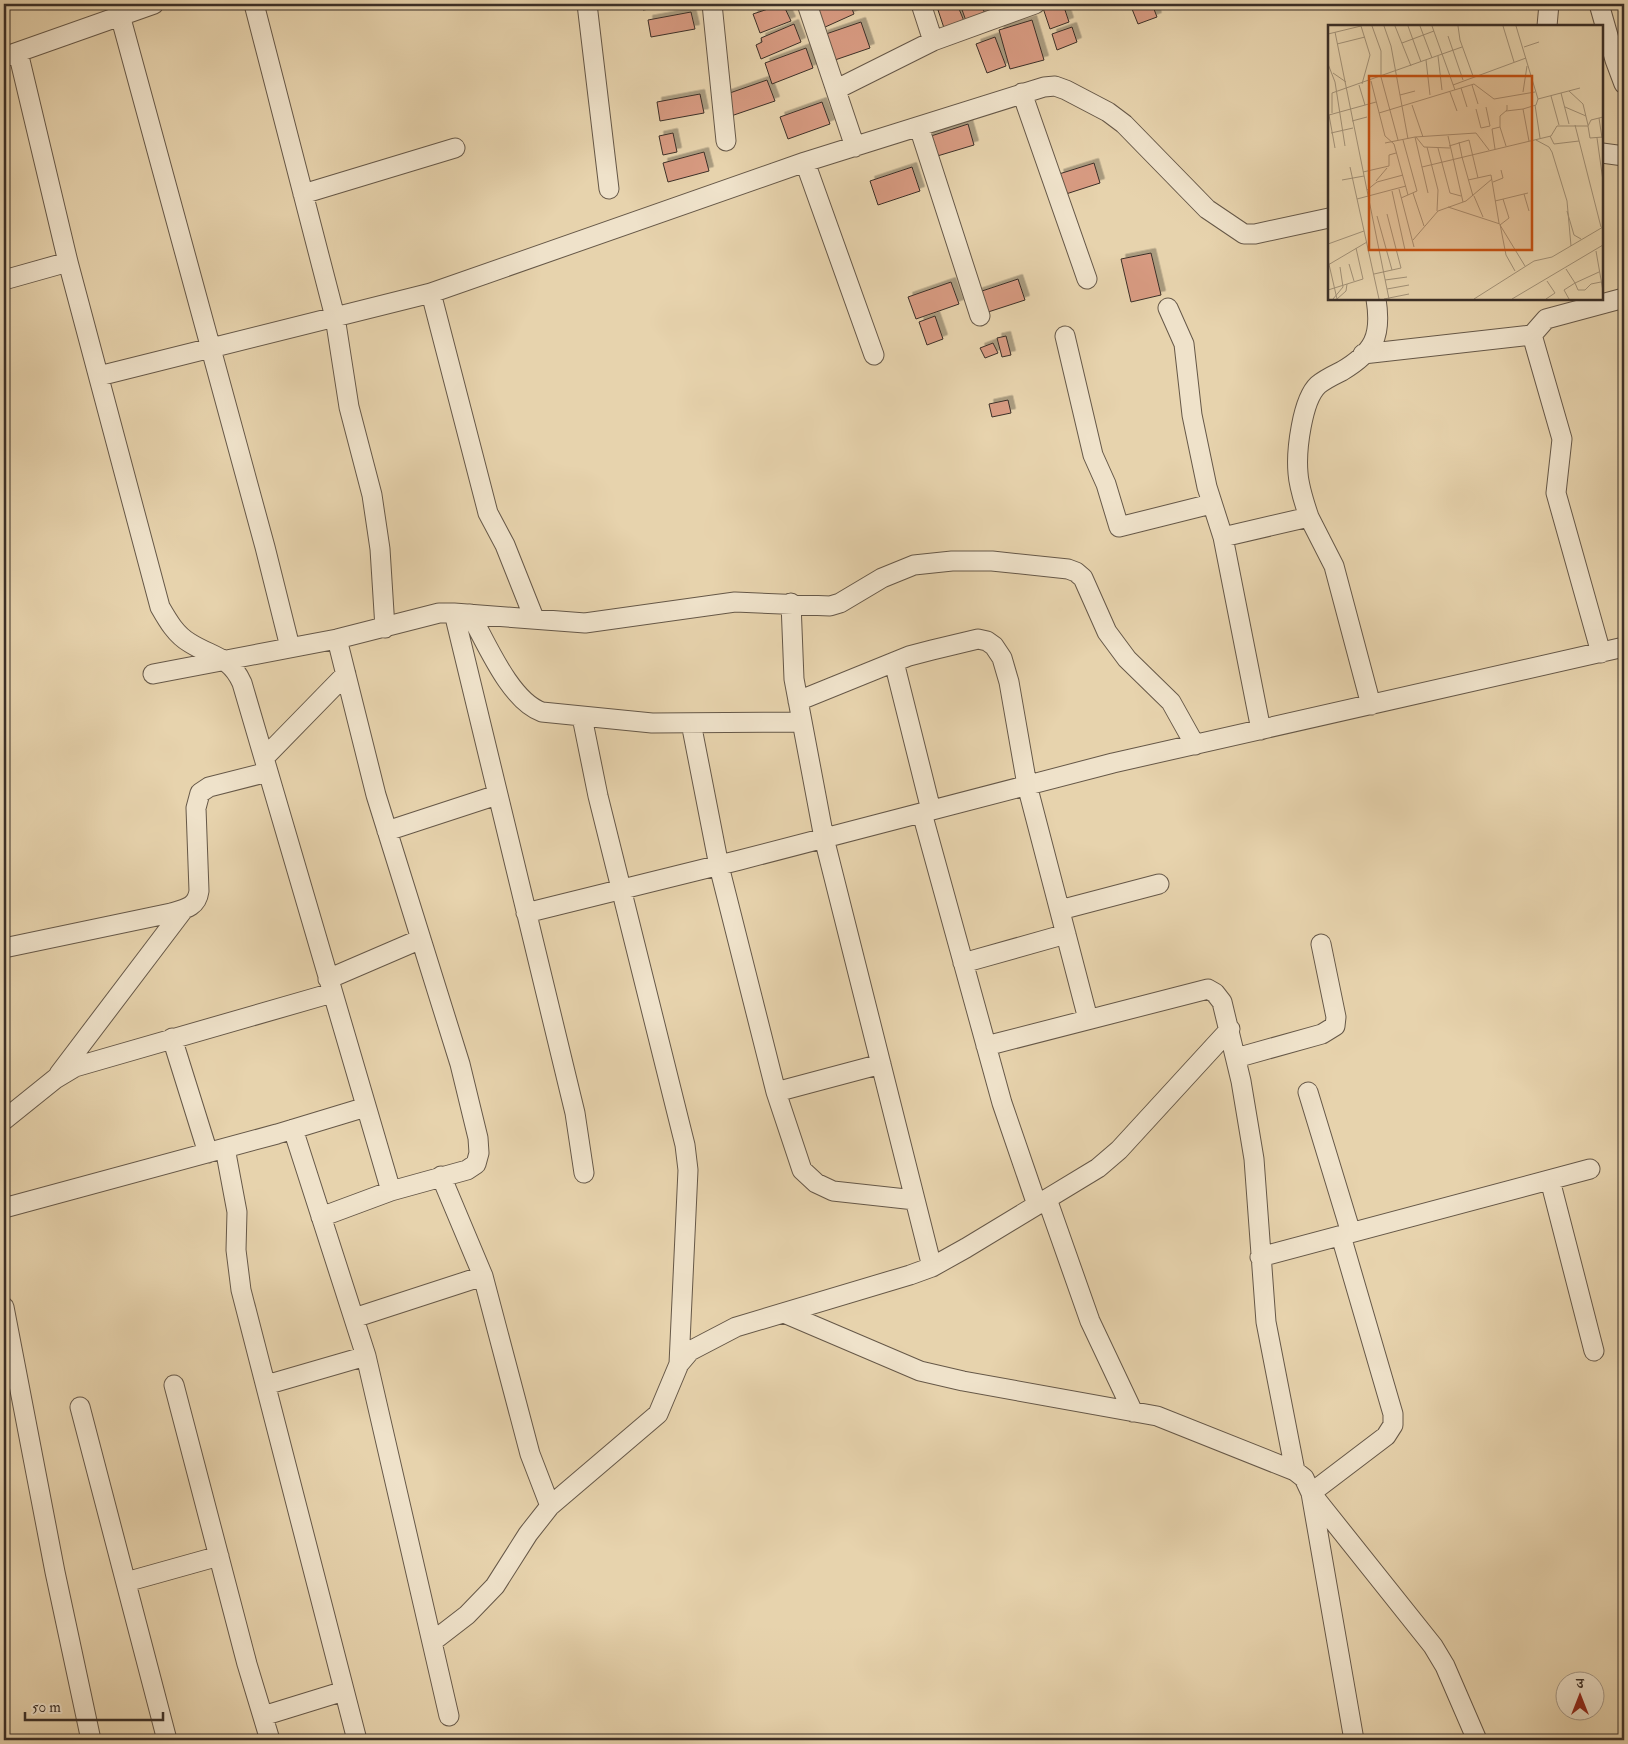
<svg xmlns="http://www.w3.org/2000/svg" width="1628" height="1744" font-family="'IM FELL Double Pica','Noto Serif Devanagari',serif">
	<defs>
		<filter id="shadow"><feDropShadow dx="4.5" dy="-4.5" stdDeviation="0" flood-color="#0004"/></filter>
	</defs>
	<rect width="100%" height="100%" fill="#e7d3ad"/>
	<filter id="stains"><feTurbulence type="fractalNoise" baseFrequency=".004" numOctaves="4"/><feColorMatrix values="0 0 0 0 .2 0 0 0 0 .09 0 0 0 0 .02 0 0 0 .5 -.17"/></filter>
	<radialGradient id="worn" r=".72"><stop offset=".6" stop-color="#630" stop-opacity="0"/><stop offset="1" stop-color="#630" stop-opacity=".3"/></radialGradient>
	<path fill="#d89b82" stroke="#3b2f27" filter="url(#shadow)" d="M642 4H683L643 10Z
		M783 4 791 21 760 33 753 14Z
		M832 4H850L854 14 823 28 815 11Z
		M957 4 964 21 944 28 938 10Z
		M960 4H981L985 14 966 21Z
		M1047 4H1063L1069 22 1050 29 1042 5Z
		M1130 4H1152L1157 17 1138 24Z
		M691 12 695 29 651 37 648 20Z
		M1032 20 1044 60 1010 69 999 30Z
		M861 22 870 48 832 61 823 35Z
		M794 24 801 42 761 59 756 45 762 42 761 38Z
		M1072 27 1077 42 1057 50 1052 34Z
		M995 37 1006 66 987 73 976 44Z
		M806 48 813 68 772 84 765 63Z
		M767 80 775 101 731 116 724 95Z
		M700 94 704 113 660 121 657 102Z
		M822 102 830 124 788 139 780 117Z
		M968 124 974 145 934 157 928 137Z
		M673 133 677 152 663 155 659 136Z
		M704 152 709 171 668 182 663 163Z
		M1094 163 1100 183 1066 194 1059 174Z
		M912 167 920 191 878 205 870 181Z
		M1151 253 1161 295 1131 302 1121 259Z
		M1018 279 1025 300 982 314 976 293Z
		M951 282 959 304 916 319 908 297Z
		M935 316 943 339 927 345 919 322Z
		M1006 336 1011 355 1002 357 997 338Z
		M993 343 998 353 985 358 980 348Z
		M1008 400 1011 413 992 417 989 404Z"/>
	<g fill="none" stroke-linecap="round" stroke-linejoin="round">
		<defs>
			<path id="minor" d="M120 4V15L265 547 290 647
				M254 4 335 317 349 407 372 495 380 549 385 628
				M587 4 609 189
				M712 4 726 141
				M807 4 855 147
				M921 4 933 41
				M1599 4 1615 60 1624 84
				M1547 26 1549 4
				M18 52 68 262 160 607C168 621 176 635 190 643 212 657 230 656 242 683L391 1191
				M4 57 154 4
				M837 89 933 41 1035 4
				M1022 93 1087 279
				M919 127 980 316
				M1602 153 1624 156
				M805 162 874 355
				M303 194 455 148
				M4 280 68 262
				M431 293 488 513 505 545 534 618
				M1168 308 1184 344 1192 415 1207 487 1223 537
				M1532 335 1546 319 1624 298
				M1065 336 1093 455 1106 484 1119 527 1211 504
				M1363 354 1532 335 1562 439 1556 493 1601 653
				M99 376 431 293 805 162 1044 87 1055 86 1066 90 1108 112 1124 124 1207 209 1244 234H1255L1329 218
				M1309 517C1304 502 1299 488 1298 473 1296 451 1302 400 1318 385 1325 379 1334 375 1342 371 1374 352 1382 336 1376 299
				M791 603 794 679 824 838 932 1267
				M454 613 585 623 735 602 830 606 840 603 882 578 914 565 952 561H992L1068 569 1076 572 1083 578 1107 632 1127 659 1171 702 1195 745
				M470 614C486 642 510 701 542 712L652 723 802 722
				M894 662 931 810
				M153 674 337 639 439 613H454L575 1113 584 1173
				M798 701 909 656 932 650 978 639 987 641 994 646 1002 658 1009 682 1027 785 1088 1019
				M582 717 598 796 685 1145 688 1170 679 1364
				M691 723 719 866 776 1092 802 1170 816 1183 833 1191 915 1200
				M1261 730 1223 537 1309 517 1334 566 1371 705
				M264 758 346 674
				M922 813 1002 1103 1037 1205
				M387 831 497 795
				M1060 910 1159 884
				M526 913 740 860 1113 763 1624 647
				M4 948 171 913C185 909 197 907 199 891L196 808 200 793 209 787 268 772
				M963 963 1066 934
				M328 979 421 939
				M172 1038 208 1153
				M986 1046 1208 989 1215 993 1222 1002 1241 1081 1254 1159 1266 1322 1295 1471
				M1236 1058 1322 1034 1335 1026 1336 1017 1321 944
				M59 1074 184 909
				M776 1092 881 1064
				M1308 1092 1351 1233
				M4 1120 55 1079 75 1067 332 993
				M293 1129 366 1356 449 1716
				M225 1148 237 1212 236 1250 241 1290 357 1740
				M441 1176 483 1276 530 1454 550 1506
				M1550 1180 1594 1351
				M1047 1199 1090 1321 1133 1412
				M4 1208 277 1134 366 1107
				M321 1217 391 1191 467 1170 476 1164 479 1153 478 1138 460 1064 376 795 337 639
				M1341 1236 1393 1414V1425L1386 1436 1311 1493 1433 1646 1445 1666 1477 1740
				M1260 1257 1590 1169
				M4 1307 55 1572 91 1740
				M784 1313 920 1371 963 1381 1157 1416 1295 1471 1304 1478 1311 1493 1354 1740
				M354 1318 483 1276
				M174 1385 247 1664 270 1740
				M266 1385 366 1356
				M80 1407 167 1740
				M126 1582 219 1556
				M432 1642 467 1615 495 1586 528 1534 550 1506 658 1414 679 1364 690 1351 736 1327 910 1275 932 1267 966 1248 1098 1168 1119 1150 1230 1029
				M263 1716 344 1691"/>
		</defs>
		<use href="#minor" stroke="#665848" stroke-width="21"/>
		<use href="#minor" stroke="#efe2ca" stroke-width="19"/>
	</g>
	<g transform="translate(1328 25)">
		<rect width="275" height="275" fill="#e7d3ad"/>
		<path fill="none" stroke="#a29177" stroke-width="1" d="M33 1 42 30 34 59M44 1 53 26V52L70 115M56 1 63 21 80 114M67 1 83 41M80 1 93 37M92 1 104 33M104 1 127 65M130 1 132 15 145 51M175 1 186 37M188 1 210 74 208 80 195 84M7 7 61 274M0 9 33 1M120 11 135 55M74 18 106 6M9 19 37 12M196 22 211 17M110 31 114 65M98 35 102 70M0 39 7 57 17 121M5 48 18 57M43 56 57 111 66 119 80 170M31 60 37 80M125 60 198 33M144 60 150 79M133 63 139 82M241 66 255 79 260 100M122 67 129 86M195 67 199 41M233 68 241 99M72 70 87 66M223 71 231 100M210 74 252 63M84 80 95 112M207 80 212 113M158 82 162 101M237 82 258 91M148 84 153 103 162 101M178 86 195 84 201 116M4 88V68L134 22M51 88 146 59 166 74 207 67M271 93 274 113M24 96 39 92M247 100 273 202M260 101 262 113 275 112M172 102V91L179 85V80M3 108 25 103M120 111 135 177M222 111 226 119 251 116M87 112 148 108 161 125M88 112 96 122 122 123M269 113 275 156M208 115 221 122 224 127 239 176 243 221M131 117 134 132M57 118 87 112 100 168M121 121 141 115 150 153M99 122 110 165 109 186M7 123 1 90 48 77M110 123 122 168 133 171M167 124 164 104 172 102 178 121M134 132 145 171M22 142 51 274M94 142 223 111 229 101H260L263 95 275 92M35 147 61 141V130L68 128M14 155 36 151M140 155 163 150 171 198M48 156 59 143M165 157 175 153 173 145M71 164 86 222M39 165 49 157 75 150M64 166 77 225M85 168 96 201M196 169 201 186M146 171 155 192M73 173 89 166 75 115M29 174 78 161M175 174 181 193 172 200 197 241M167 176 200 168M120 182 172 199 178 230 187 246M239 186 246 210 253 214M49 191 64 245M85 215 110 186 138 176 164 154M0 219 36 206M268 226 275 266M0 235 9 274M21 239 26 256M0 240 39 217M238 244 247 258 271 247M46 249 73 243 59 189M57 255 79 252M59 264 81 260M0 265 35 254 28 223M5 274 15 262 12 242M9 274 18 266 19 259M56 274 81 269M146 274 206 236 224 232 275 202M184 274 275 220M218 274 227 268 219 256M241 274 236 265 247 258 250 265H257L263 259 273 257"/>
		<path fill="#c55111" fill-opacity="0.15" stroke="#c55111" stroke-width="2.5" d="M41 51H204V225H41Z"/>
		<rect width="275" height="275" fill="none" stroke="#3b2f27" stroke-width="2.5"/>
	</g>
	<rect width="1628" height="1744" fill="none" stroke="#e7d3ad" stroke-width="20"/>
	<rect x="5" y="5" width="1618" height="1734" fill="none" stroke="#3b2f27" stroke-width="2.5"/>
	<rect x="10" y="10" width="1608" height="1724" fill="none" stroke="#3b2f27"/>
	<g transform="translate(1580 1696)"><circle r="24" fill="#efe2ca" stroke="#a79a89"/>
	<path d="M0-4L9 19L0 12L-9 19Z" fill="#8f2418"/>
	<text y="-8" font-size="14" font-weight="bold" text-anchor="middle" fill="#3b2f27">उ</text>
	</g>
	<path d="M25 1712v8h138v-8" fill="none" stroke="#3b2f27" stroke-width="2.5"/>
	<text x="32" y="1712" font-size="15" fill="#3b2f27" stroke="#efe2ca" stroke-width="4" paint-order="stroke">50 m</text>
	<rect width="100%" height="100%" filter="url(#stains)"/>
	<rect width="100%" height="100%" fill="url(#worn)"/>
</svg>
